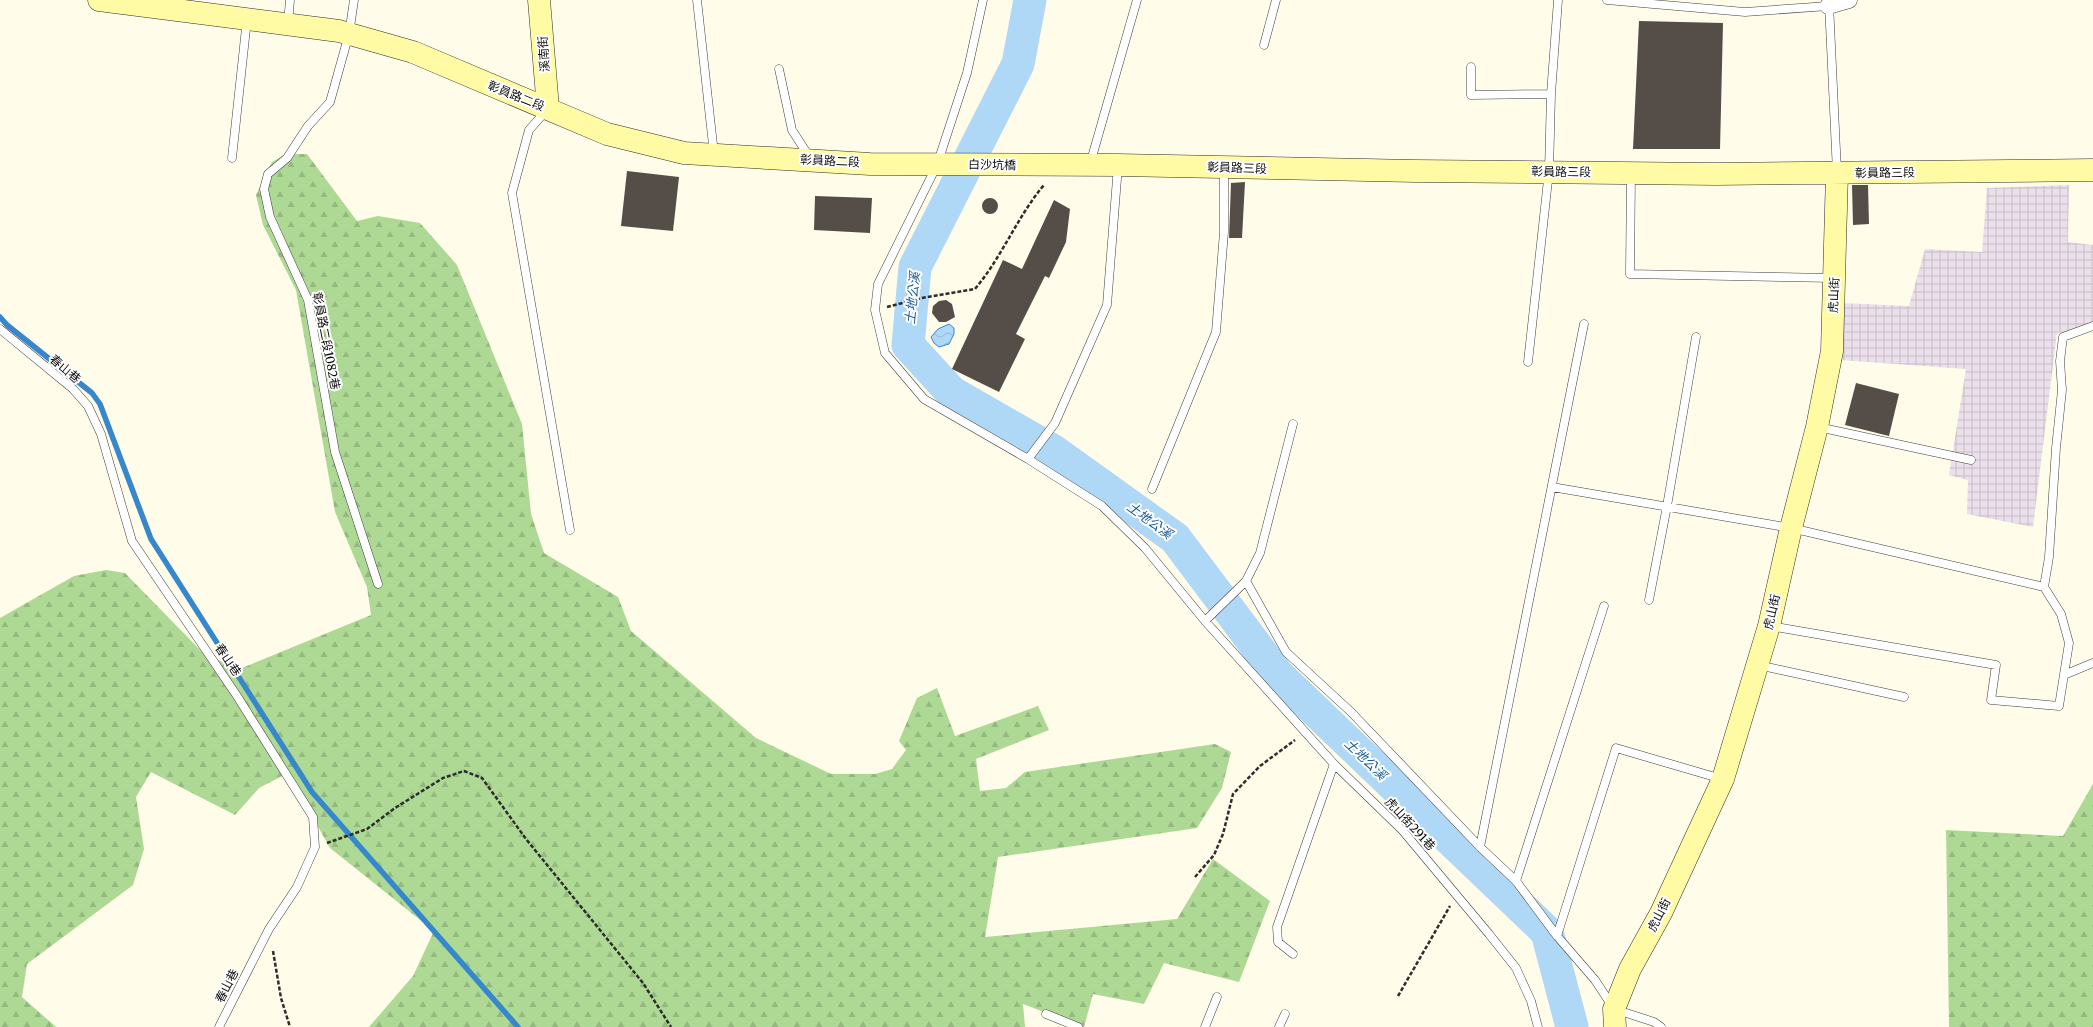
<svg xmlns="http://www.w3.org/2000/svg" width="2093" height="1027" font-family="Merriweather,'Noto Sans TC',serif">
	<defs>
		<pattern id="industrial-grid" width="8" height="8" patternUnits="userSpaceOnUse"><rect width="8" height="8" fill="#eadfea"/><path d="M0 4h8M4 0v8" fill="none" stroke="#c7bec7"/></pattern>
		<pattern id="forest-firs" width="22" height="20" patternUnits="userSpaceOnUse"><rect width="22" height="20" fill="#aed994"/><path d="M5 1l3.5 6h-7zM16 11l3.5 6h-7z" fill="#94b97e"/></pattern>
		<pattern id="water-waves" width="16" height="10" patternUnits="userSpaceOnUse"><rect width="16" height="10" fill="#afd7f6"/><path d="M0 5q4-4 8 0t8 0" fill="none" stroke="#95b7d2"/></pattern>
	</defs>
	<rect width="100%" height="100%" fill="#fffce9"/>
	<path fill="url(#industrial-grid)" d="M2069 185 2068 242 2093 245V330L2057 333 2033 527 1967 514 1968 480 1949 475 1966 369 1840 360 1841 303 1909 306 1925 249 1982 252 1987 188Z"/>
	<path fill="url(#forest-firs)" d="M286 154H307L357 221 378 216 420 223 457 265 522 424 531 514 544 553 618 597 631 631 756 738 831 774H875L892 769 906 750 899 741 917 698 937 688 955 736 1038 706 1049 730 976 759 980 791 1006 788 1025 772 1215 744 1231 752 1222 788 1197 828 998 857 985 937 1177 919 1213 859 1270 901 1239 982 1164 963 1144 1004 1093 994 1084 1027 1023 1004 1025 1027H369L413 976 434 931 330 848 288 773 259 788 235 815 151 772 136 797 144 849 133 885 27 964 22 997 56 1027H0V618L74 576 106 570 125 573 206 656 242 668 371 615 367 587 335 512 296 290 263 225 256 195 272 162Z
		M2093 784V1027H1949L1946 830 2063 836Z"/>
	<path fill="url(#water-waves)" stroke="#3687cc" d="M949 324 954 328V334L949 344 939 347 934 343 931 337 938 329Z"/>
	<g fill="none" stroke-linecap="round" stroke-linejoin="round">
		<path stroke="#3687cc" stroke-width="5.5" d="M0 317 7 325 92 393 100 404 151 539 312 792 518 1027"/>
		<path stroke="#afd7f6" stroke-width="33" d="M1030 0 1018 64 915 267 908 345 951 392 1052 450 1175 538 1278 675 1547 932 1572 1027"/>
	</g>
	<path fill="#544d48" d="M1639 21 1723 23 1720 149H1633Z
		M627 171 679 177 673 231 621 226Z
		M1245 182 1242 238H1229L1231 183Z
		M1852 185H1868L1869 224 1853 225Z
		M815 196 872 198 870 233 814 230Z
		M982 206a8 8 0 1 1 16 0a8 8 0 1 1-16 0Z
		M1054 200 1070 209 1066 242 1049 278 1045 276 1016 334 1025 339 999 392 952 369 1003 260 1022 269Z
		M946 300 952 304 955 317 946 322H939L932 313 933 306 939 301Z
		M1856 383 1899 394 1889 436 1845 425Z"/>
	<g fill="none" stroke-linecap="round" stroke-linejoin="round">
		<defs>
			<path id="lane" d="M354 0 349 34 330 102 308 126 287 158 268 174 264 189 270 217 308 300 335 452 378 584
				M697 0 714 154
				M983 0 967 73 937 165 878 284 875 310 885 353 924 399 1028 459 1102 506 1145 548 1205 621 1334 764 1403 831 1489 934 1516 968 1531 1001 1538 1027
				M1607 0 1745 12 1828 6
				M1829 4 1837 172
				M288 23 290 0
				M1264 45 1276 0
				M1471 67V95L1551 94
				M779 69 792 130 810 158
				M546 111 529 130 512 193 570 530
				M232 158 247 19
				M1090 164 1137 0
				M1631 173 1630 274 1834 278
				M0 329 73 389 88 406 101 434 132 541 237 696 313 817 315 847 297 887 269 929 219 1027
				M1528 362 1549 171 1551 94 1558 0
				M1818 427 1971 460
				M1028 459 1055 423 1107 305 1118 166
				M1552 487 1791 528 2044 587
				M1152 489 1216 332 1224 232V169
				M1246 581 1260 553 1293 424
				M1649 600 1667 506 1696 337
				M1205 621 1246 581 1286 652 1351 712 1480 847 1516 881 1557 936 1595 980 1614 1009 1654 1022 1661 1027
				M1770 626 1996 665 1991 700 2059 706 2069 643 2061 614 2044 587 2049 557 2056 448 2062 390 2060 361 2063 337 2093 326
				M1758 665 1904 697
				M2064 675 2093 663
				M1480 847 1584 324
				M1516 881 1604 606
				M1557 936 1616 748 1722 779
				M1293 954 1278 942 1277 927 1334 764
				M1046 1014 1078 1027
				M1205 1027 1217 997
				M1279 1027 1285 1014"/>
			<path id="street" d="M1828 6 1849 0"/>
			<path id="secondary" d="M99 0 339 31 413 52 607 134 684 153 870 164 1118 165 1415 171 1716 174 2093 170
				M539 0 548 108
				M1615 1027 1614 1009 1630 969 1661 913 1723 779 1769 626 1791 528 1817 427 1832 351 1837 173"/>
		</defs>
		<use href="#lane" stroke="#3e3e3e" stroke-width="9"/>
		<use href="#street" stroke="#3e3e3e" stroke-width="17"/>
		<use href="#secondary" stroke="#2d2d2d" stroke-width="23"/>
		<path stroke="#2d2d2d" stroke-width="2.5" stroke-dasharray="4 2" stroke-linecap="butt" d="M887 307 922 298 975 289C1002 257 1017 217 1044 185
			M327 843 367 829 395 808 443 778 464 771 482 778 526 839 643 983 671 1027
			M1195 877 1214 855 1223 834 1233 794 1260 766 1295 740
			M273 951 281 998 290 1027
			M1398 996 1450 906"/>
		<use href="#lane" stroke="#fff" stroke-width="8"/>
		<use href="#street" stroke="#fff" stroke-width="16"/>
		<use href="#secondary" stroke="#fffaa4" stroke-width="22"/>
	</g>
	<g text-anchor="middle" stroke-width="4" stroke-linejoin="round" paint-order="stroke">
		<g font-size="12" fill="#0b0b0b" stroke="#fff">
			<text transform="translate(544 54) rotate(-94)" y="4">溪南街</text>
			<text transform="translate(516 96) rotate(22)" y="4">彰員路二段</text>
			<text transform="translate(830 161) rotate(3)" y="4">彰員路二段</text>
			<text transform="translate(992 165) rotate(1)" y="4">白沙坑橋</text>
			<text transform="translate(1237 168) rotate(2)" y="4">彰員路三段</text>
			<text transform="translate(1561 172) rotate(1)" y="4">彰員路三段</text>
			<text transform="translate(1885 173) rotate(-1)" y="4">彰員路三段</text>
			<text transform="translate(1834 295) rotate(-88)" y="4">虎山街</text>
			<text transform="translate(326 341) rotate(79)" y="4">彰員路二段1082巷</text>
			<text transform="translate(65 369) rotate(40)" y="4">春山巷</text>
			<text transform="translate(1772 612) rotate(-77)" y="4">虎山街</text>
			<text transform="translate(228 660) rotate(56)" y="4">春山巷</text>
			<text transform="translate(1410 824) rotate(47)" y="4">虎山街291巷</text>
			<text transform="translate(1659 915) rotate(-63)" y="4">虎山街</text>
			<text transform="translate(227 986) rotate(-63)" y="4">春山巷</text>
		</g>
		<g font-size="13" font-style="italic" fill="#16599b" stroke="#fff">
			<text transform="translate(912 298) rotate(-84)" y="5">土地公溪</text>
			<text transform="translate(1150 520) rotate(36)" y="5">土地公溪</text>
			<text transform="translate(1366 759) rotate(44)" y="5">土地公溪</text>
		</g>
	</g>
</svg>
